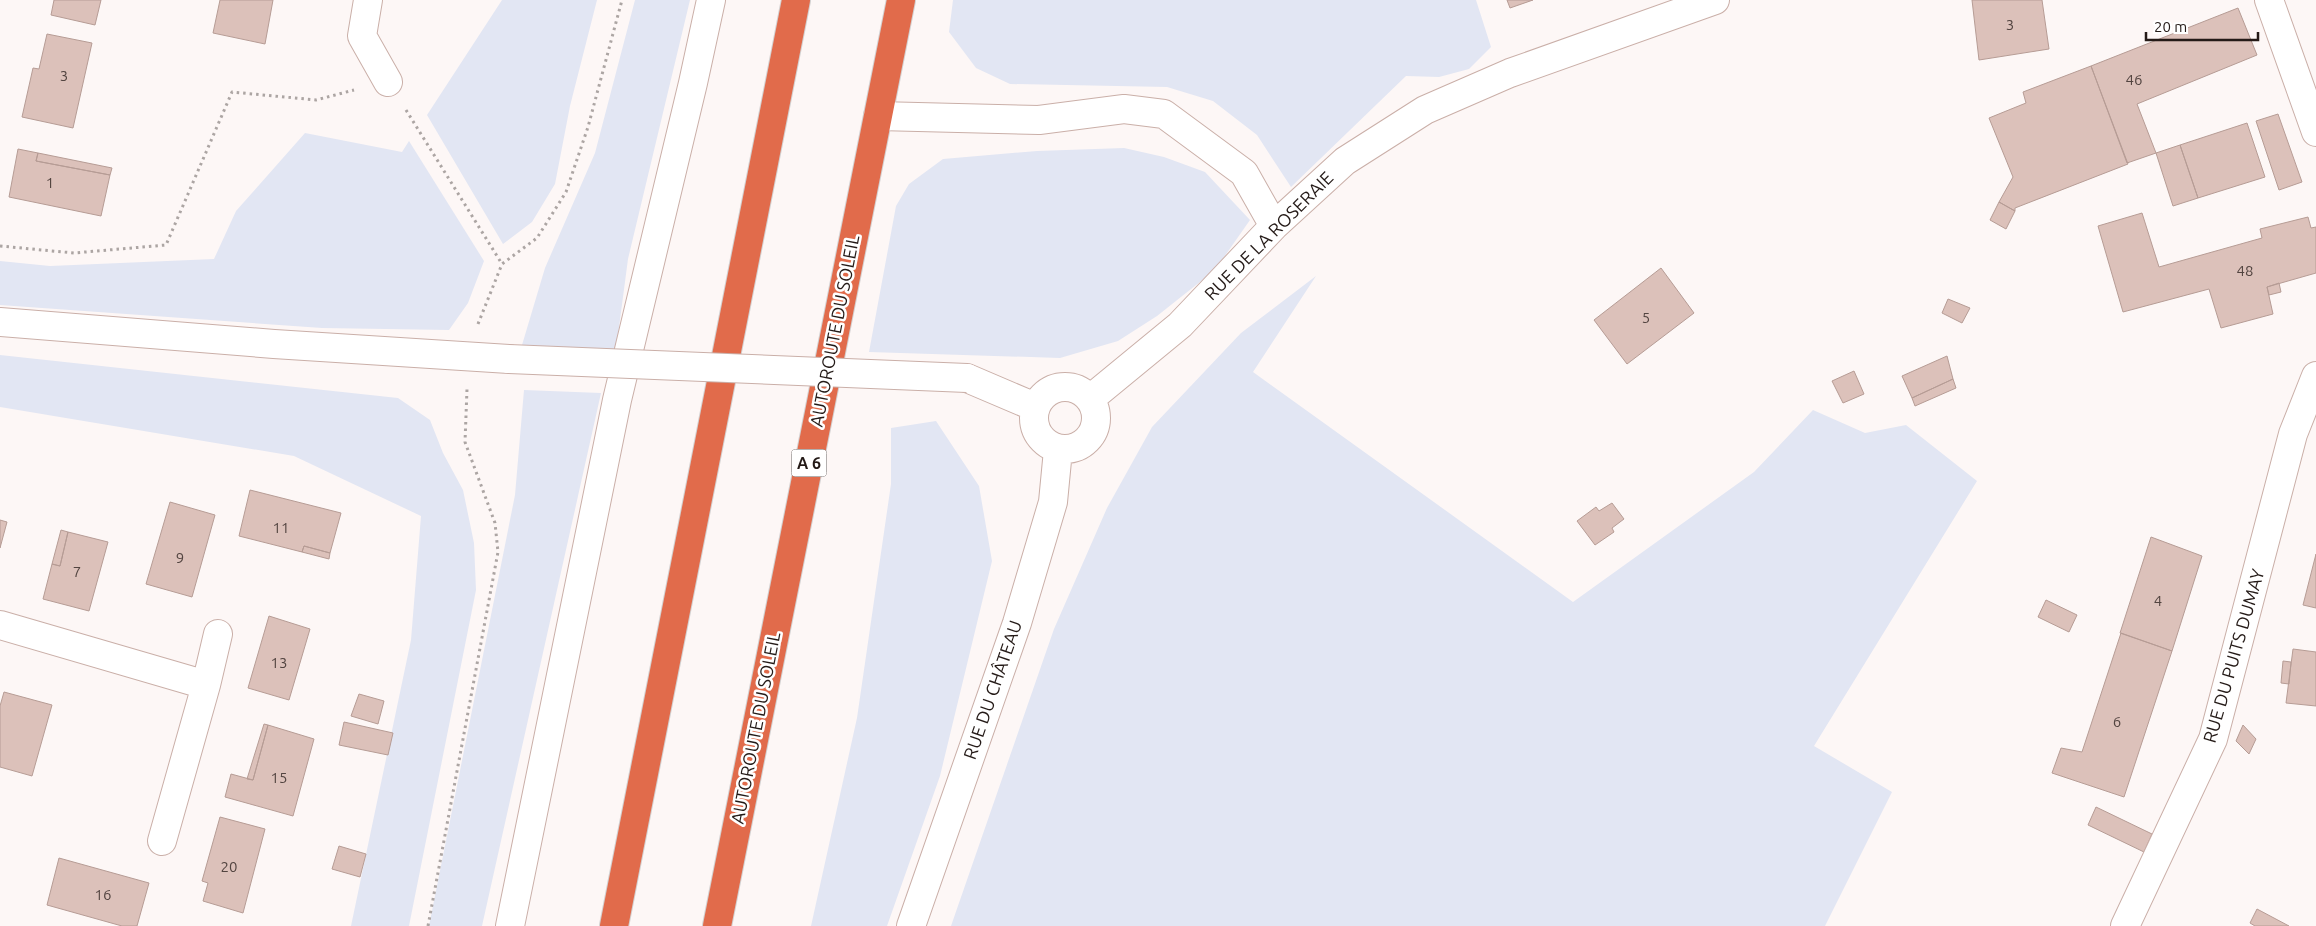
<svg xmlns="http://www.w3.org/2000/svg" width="2316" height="926" font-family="Ubuntu,sans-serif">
	<rect width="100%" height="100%" fill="#fdf7f6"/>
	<path fill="#e2e6f3" d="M502 0H597L570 106 555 184 532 222 503 244 427 115Z
		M635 0H690L628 259 616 350 522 345 545 268 595 153Z
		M953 0H1476L1491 47 1469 69 1439 77 1406 76 1291 187 1257 135 1213 101 1167 87 1010 84 976 68 949 32Z
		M305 133 402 152 409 141 484 261 468 303 449 330 322 328 0 305V261L50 266 214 259 236 211Z
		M1124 148 1164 157 1205 172 1250 220 1215 270 1157 316 1118 341 1060 358 869 352 896 206 909 184 943 159 1037 151Z
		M1316 276 1253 372 1573 602 1754 472 1813 410 1865 433 1906 425 1977 481 1814 746 1892 792 1825 926H951L1054 629 1107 508 1152 427 1241 333Z
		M0 355 398 398 430 420 443 453 463 490 474 543 476 590 409 926H351L411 640 421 516 294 456 0 407Z
		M524 390 601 393 482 926H429L515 495Z
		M936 421 979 486 992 561 940 776 887 926H811L857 718 891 484V428Z"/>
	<path fill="#dcc1ba" stroke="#b69c95" d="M54 0H101L95 25 51 15Z
		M220 0H273L265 44 213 33Z
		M1507 0H1533L1510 8Z
		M1972 0H2042L2049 49 1979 60Z
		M2238 8 2257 55 2137 104 2156 153 2127 163 2091 66Z
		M47 34 92 43 73 128 22 117 33 68 39 69Z
		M2091 66 2128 164 2015 208V211L1999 202 2013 177 1989 118 2026 103 2023 92Z
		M2278 114 2302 182 2279 190 2256 121Z
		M2247 123 2265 177 2198 198 2180 145Z
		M2180 145 2198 198 2173 206 2156 153Z
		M18 149 38 153 36 161 110 175 101 216 9 197Z
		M38 153 112 168 110 175 36 161Z
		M1999 202 2015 211 2006 229 1990 220Z
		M2142 213 2159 267 2262 238 2260 229 2308 217 2311 228 2316 227V273L2267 287 2273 314 2221 328 2209 289 2123 312 2098 226Z
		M1661 268 1694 313 1627 364 1594 320Z
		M2279 283 2281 292 2269 295 2267 287Z
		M1948 299 1970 308 1962 323 1942 313Z
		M1947 356 1953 379 1912 398 1902 376Z
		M1854 371 1864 394 1843 403 1832 381Z
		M1953 379 1956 388 1915 406 1912 398Z
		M250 490 341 513 330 553 304 546 302 552 239 536Z
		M170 502 215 515 192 597 146 584Z
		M1612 503 1624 519 1612 528 1614 532 1595 545 1577 521 1596 507 1599 511Z
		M0 520 7 522 0 548Z
		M61 530 68 532 60 566 52 564Z
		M68 532 108 542 89 611 43 599 52 564 60 566Z
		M2151 537 2202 556 2172 651 2120 633Z
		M304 546 330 553 329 559 302 552Z
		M2316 554V608L2303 605Z
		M2046 600 2077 615 2069 632 2038 617Z
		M269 616 310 629 289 700 248 688Z
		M2121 633 2172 651 2124 797 2052 773 2061 748 2082 752Z
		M2293 649 2316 652V706L2286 703Z
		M2283 661 2291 662 2289 684 2281 683Z
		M4 692 52 705 32 776 0 767V706Z
		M359 694 384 701 378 724 351 716Z
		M344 722 393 733 388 755 339 745Z
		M264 724 268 725 253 780 247 779Z
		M268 725 314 739 293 816 225 797 231 774 253 780Z
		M2243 725 2256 739 2249 754 2236 741Z
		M2096 807 2152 834 2144 852 2088 825Z
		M220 817 265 829 243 913 203 901 208 883 202 881Z
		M339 846 366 854 360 877 332 869Z
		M59 858 149 883 137 926H122L47 905Z
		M2257 909 2289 926H2255L2250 923Z"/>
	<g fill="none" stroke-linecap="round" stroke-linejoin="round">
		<defs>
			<path id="minor" d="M368 0 362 36 388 82
				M2269 0 2316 132
				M878 116 1039 120 1124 109 1164 114 1244 173 1274 226
				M0 322 274 344 509 359
				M967 378 1035 407
				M1034 418a31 31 0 1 1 62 0a31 31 0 1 1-62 0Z
				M1090 399 1180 325 1274 226 1345 161 1425 110 1510 73 1715 0
				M0 625 206 685 162 841
				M206 685 218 634
				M510 926 617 400 693 83 711 0
				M911 926 1017 623 1053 502 1058 450
				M2125 926 2213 739 2293 434 2316 376"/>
			<path id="highway" d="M614 926 796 0
				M717 926 901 0"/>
		</defs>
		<use href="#minor" stroke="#caafa8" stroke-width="30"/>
		<use href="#highway" stroke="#d3d1d1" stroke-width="30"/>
		<path stroke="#aca5a3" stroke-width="3" stroke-dasharray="2.5 4" stroke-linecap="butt" d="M406 110 502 264
			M0 246 74 253 166 245 232 92 316 100 354 90
			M478 324 502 264 537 238 566 192 588 127 622 0
			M428 926 498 552 495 523 465 442 467 389"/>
		<use href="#minor" stroke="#fff" stroke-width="28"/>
		<use href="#highway" stroke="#e16b4b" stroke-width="28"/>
		<defs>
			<path id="minor-bridge" d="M509 359 967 378"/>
		</defs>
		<use href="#minor-bridge" stroke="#caafa8" stroke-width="30" stroke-linecap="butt"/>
		<use href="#minor-bridge" stroke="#fff" stroke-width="28"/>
	</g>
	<g text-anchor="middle" stroke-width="5" stroke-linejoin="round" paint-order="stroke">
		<g font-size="15" fill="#524440">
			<text x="2010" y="30">3</text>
			<text x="64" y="81">3</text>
			<text x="2134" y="85">46</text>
			<text x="50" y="188">1</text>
			<text x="2245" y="276">48</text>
			<text x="1646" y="323">5</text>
			<text x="281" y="533">11</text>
			<text x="180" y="563">9</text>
			<text x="77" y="577">7</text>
			<text x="2158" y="606">4</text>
			<text x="279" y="668">13</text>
			<text x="2117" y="727">6</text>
			<text x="279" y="783">15</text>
			<text x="229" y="872">20</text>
			<text x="103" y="900">16</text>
		</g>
		<rect fill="#fff" stroke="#665f5d" stroke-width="1" x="791.5" y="449.5" width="35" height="27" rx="4"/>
		<g font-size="16" font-weight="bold" fill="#241a17">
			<text x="809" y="469">A 6</text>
		</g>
		<g font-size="18" fill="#241a17" stroke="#fff">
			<text transform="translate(1269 236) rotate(-45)" y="6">RUE DE LA ROSERAIE</text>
			<text transform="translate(835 331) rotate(-79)" y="6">AUTOROUTE DU SOLEIL</text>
			<text transform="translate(2234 656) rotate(-74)" y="6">RUE DU PUITS DUMAY</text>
			<text transform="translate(993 690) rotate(-71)" y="6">RUE DU CHÂTEAU</text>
			<text transform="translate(756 728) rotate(-79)" y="6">AUTOROUTE DU SOLEIL</text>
		</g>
	</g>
	<path d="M2146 32v8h112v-8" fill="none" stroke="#241a17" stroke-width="2.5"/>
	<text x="2154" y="32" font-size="15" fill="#241a17" stroke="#ffffff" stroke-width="4" paint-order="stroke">20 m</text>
</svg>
